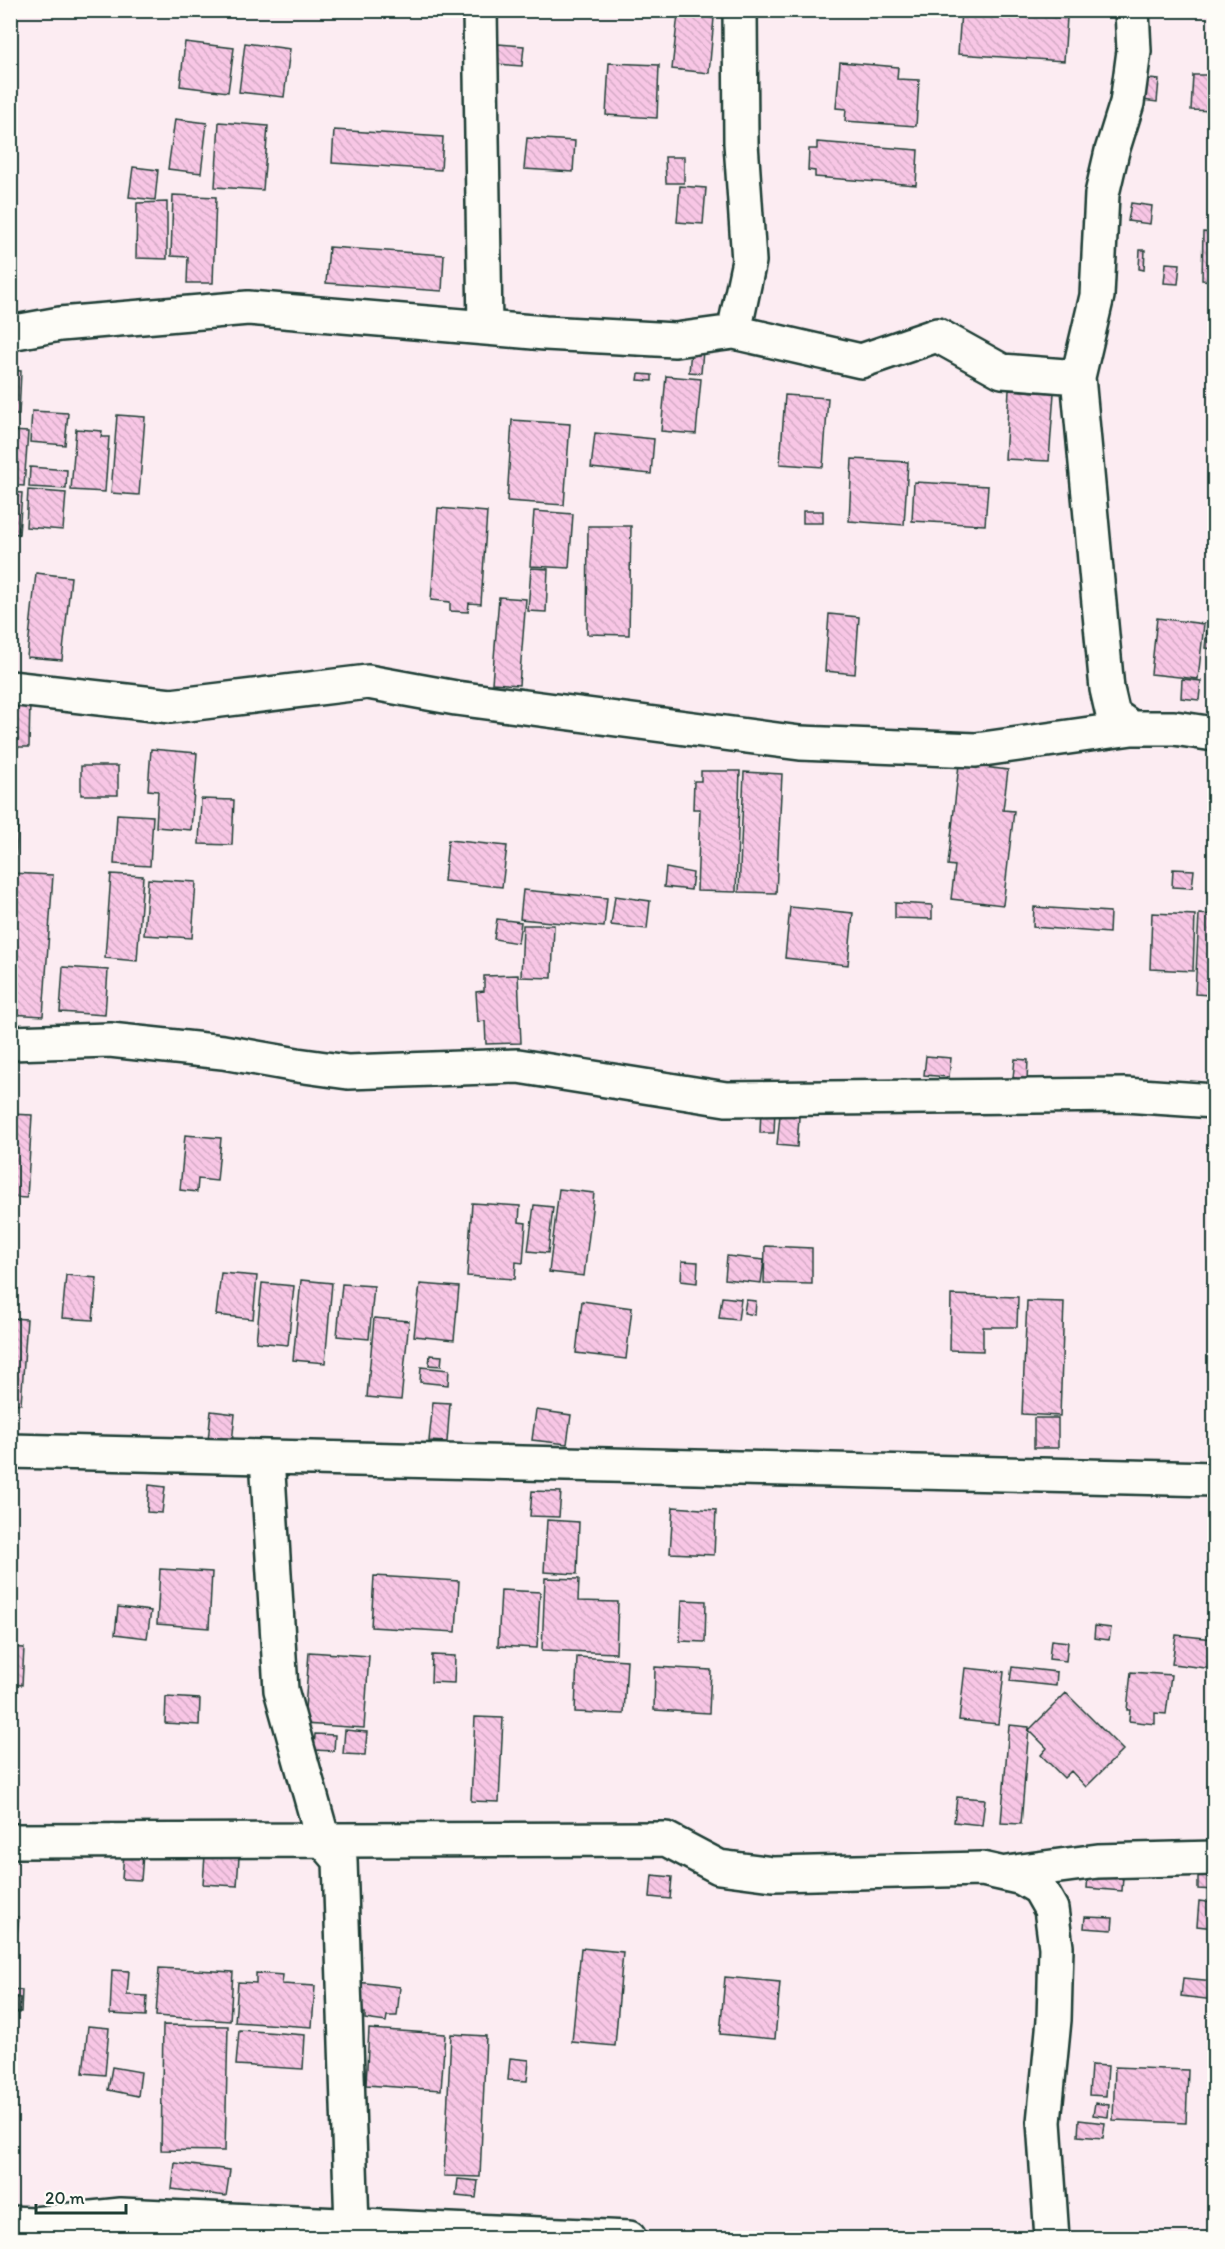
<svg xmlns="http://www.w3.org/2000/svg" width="1225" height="2249" font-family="Itim,sans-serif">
	<defs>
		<pattern id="building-back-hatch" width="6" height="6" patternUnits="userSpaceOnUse" patternTransform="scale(1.5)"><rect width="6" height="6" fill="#f8c6e5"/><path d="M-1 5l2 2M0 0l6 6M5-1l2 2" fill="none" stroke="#d4abc5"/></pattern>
	</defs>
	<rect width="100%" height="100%" fill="#fcecf2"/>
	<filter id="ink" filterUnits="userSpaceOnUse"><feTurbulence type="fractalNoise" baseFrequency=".0167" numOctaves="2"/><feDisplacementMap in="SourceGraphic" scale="12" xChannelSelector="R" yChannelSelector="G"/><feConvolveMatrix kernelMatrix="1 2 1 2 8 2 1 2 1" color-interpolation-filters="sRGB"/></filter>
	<g filter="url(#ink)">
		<path fill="url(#building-back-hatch)" stroke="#1f3d34" stroke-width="1.5" d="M1010 10H1068V15Z
			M961 11 1067 18 1064 61 958 54Z
			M678 14 714 18 709 73 672 69Z
			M185 42 234 48 228 92 180 86Z
			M245 43 290 49 284 97 239 92Z
			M498 44 524 46 522 66 496 64Z
			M840 62 898 67 897 79 919 80 916 126 845 121 846 109 836 108Z
			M609 63 659 65 657 118 606 115Z
			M1193 75H1214V111L1191 110Z
			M10 76 14 77 11 105H10Z
			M1138 78 1159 80 1157 102 1135 99Z
			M175 119 207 123 201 173 168 169Z
			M219 122 268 126 263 190 215 187Z
			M334 130 443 137 441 170 332 163Z
			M527 138 575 141 573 172 524 169Z
			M817 142 918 150 916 185 815 177V171L808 170 809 149H817Z
			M665 157H684V183H666Z
			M133 167 158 170 155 200 129 197Z
			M680 186 706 188 703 224 677 222Z
			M173 195 216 197 213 283H187L188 257 171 256Z
			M167 202V259L136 258 137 203Z
			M1131 203 1152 206 1150 224 1128 221Z
			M1203 232 1214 233V281L1202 280Z
			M329 247 444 255 442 291 326 283Z
			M1140 250H1145L1144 270 1139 269Z
			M1166 263 1180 264 1178 284 1164 283Z
			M691 350 703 351 701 373 689 372Z
			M10 370 21 371 19 415H10Z
			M639 374 652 375V381L638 380Z
			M666 376 701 379 696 434 661 431Z
			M1009 390 1054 393 1049 461 1005 459Z
			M785 395 828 398 823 467 780 464Z
			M32 411 68 413 65 445 30 442Z
			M117 415 145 417 139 495 111 493Z
			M512 420 570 424 564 505 507 501Z
			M76 429 102 431 101 437H109L105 492 71 490Z
			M10 431 28 432 24 486 10 485Z
			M595 433 654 439 651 474 591 468Z
			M852 459 908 462 904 525 849 521Z
			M30 467 67 470 66 489 29 487Z
			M914 482 988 486 985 525 912 521Z
			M28 490 66 493 63 530 26 527Z
			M10 492 22 493 19 534 10 533Z
			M438 508 487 512 481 604 469 603 468 612 450 611V602L431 600Z
			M534 511 573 514 569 568 530 566Z
			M803 511H823V523H803Z
			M588 526H631L629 635 587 634Z
			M531 568 548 569 546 612 528 611Z
			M36 573 71 577 62 660 27 657Z
			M499 597 526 599 519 685 492 683Z
			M829 614 859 617 855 674 825 671Z
			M1157 618 1204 624 1198 679 1151 674Z
			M1208 620H1214V649L1205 648Z
			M1182 679 1201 681 1199 700 1181 698Z
			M10 701H30L29 747H10Z
			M151 749 197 753 191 830 156 827 158 791 148 790Z
			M959 764 1008 770 1003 810 1014 811 1003 905 951 899 955 866 948 865Z
			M81 766H118V795H81Z
			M701 771H740L736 892 697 891 700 809H693L694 781H701Z
			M744 772 782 774 776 893 739 892Z
			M201 799 234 800 232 845 199 844Z
			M117 814 153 816 150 866 114 864Z
			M10 823 18 824 15 866H10Z
			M448 840 507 846 502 887 444 881Z
			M1211 841H1214V902H1209Z
			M666 868 693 873 691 890 664 887Z
			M1173 869 1194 870 1192 888 1172 887Z
			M10 873 53 875 43 1016 10 1014Z
			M111 874 143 876 137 961 105 958Z
			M148 879 196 882 192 938 144 935Z
			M523 890 607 898 604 927 520 919Z
			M615 896 650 901 647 929 611 925Z
			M895 903 932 905V919L895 918Z
			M790 907 853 913 848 965 785 958Z
			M1034 907 1110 912 1109 933 1033 927Z
			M1152 913 1195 915 1193 971 1150 969Z
			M1199 914 1214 915V1000H1210V995L1195 994Z
			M497 919 521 922 518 943 494 939Z
			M523 925H554L552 978 521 977Z
			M63 967 108 970 105 1015 60 1012Z
			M518 975 521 1043 486 1044 485 1021 478 1022 476 992 484 991V976Z
			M926 1056 951 1058 949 1077 924 1075Z
			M1015 1059 1028 1060 1027 1080 1013 1078Z
			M761 1108 775 1109 774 1133H760Z
			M10 1114 32 1115 27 1198 10 1197Z
			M780 1115 799 1117 797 1147 777 1145Z
			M185 1135 221 1138 217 1181 198 1179 197 1192 180 1190Z
			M559 1189 594 1193 584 1276 549 1272Z
			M472 1203 520 1206 519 1222 526 1223 523 1263 516 1262 515 1279 467 1276Z
			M534 1205 553 1207 548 1253 528 1251Z
			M765 1246 812 1248V1284L764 1283Z
			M727 1256 764 1260 761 1283 725 1279Z
			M682 1261 698 1262 697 1283 681 1281Z
			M221 1273 257 1276 253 1319 216 1315Z
			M66 1275 97 1278 93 1320 62 1318Z
			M301 1280 332 1283 325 1363 293 1360Z
			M262 1283 294 1286 288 1345 256 1342Z
			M342 1284 374 1286 369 1339 337 1336Z
			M420 1284 459 1287 454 1340 414 1336Z
			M951 1295 1018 1297 1017 1327H983V1351L950 1350Z
			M722 1297 741 1299 738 1320 719 1318Z
			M746 1300 756 1301 755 1315 744 1313Z
			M582 1301 632 1308 626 1359 576 1353Z
			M1027 1301 1064 1302 1060 1416 1022 1414Z
			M10 1318 27 1319 21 1404 10 1403Z
			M374 1318 409 1321 401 1400 367 1397Z
			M430 1355 442 1356 441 1366 429 1365Z
			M421 1367 449 1370 448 1385 420 1382Z
			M433 1402 450 1403 447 1442 429 1441Z
			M536 1410 571 1415 567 1444 532 1440Z
			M211 1411 235 1414 232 1443 208 1441Z
			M1034 1418H1058V1448H1034Z
			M149 1485 165 1487 162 1513 147 1512Z
			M532 1491 561 1492 559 1517 530 1516Z
			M673 1507 716 1510 714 1555 670 1553Z
			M547 1520 579 1522 577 1574 544 1572Z
			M160 1569 212 1572 209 1628 157 1624Z
			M374 1576 459 1581 456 1632 371 1627Z
			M545 1578 579 1579 578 1601 618 1602 616 1653 542 1650Z
			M501 1590 540 1592 537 1648 498 1646Z
			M682 1600 706 1601 705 1642 680 1641Z
			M118 1607 151 1611 147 1638 115 1634Z
			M1095 1626 1111 1628 1109 1640 1094 1638Z
			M1176 1635 1214 1639V1669L1172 1664Z
			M1051 1640 1068 1642 1066 1661 1049 1659Z
			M10 1647 24 1648 22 1685 10 1684Z
			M309 1652 369 1656 364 1728 304 1724Z
			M432 1655 455 1656 454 1683 431 1682Z
			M577 1657 627 1660 624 1714 575 1712Z
			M655 1667 711 1670 709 1713 654 1710Z
			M1012 1667 1057 1672 1056 1686 1010 1681Z
			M965 1668 1004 1672 998 1724 959 1720Z
			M1131 1672 1171 1675 1166 1714 1155 1713V1724L1129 1721 1130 1710H1127Z
			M1066 1693 1123 1750 1086 1787 1071 1771 1064 1778 1041 1755 1047 1748 1029 1730Z
			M166 1697 200 1699 199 1725 165 1723Z
			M475 1717 503 1718 499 1802 471 1801Z
			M1009 1725 1029 1727 1021 1824 1001 1823Z
			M345 1730 367 1732 365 1755 343 1754Z
			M315 1734 335 1735 334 1751 314 1750Z
			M957 1797 985 1799 982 1825 954 1822Z
			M124 1852 143 1854 141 1880 122 1879Z
			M205 1855 239 1857 237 1886 203 1884Z
			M1198 1862 1214 1863V1890L1198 1889Z
			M1088 1874 1123 1877 1122 1891 1087 1888Z
			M652 1875 672 1877 670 1899 650 1897Z
			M1199 1901 1214 1903V1928L1197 1926Z
			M10 1916 19 1917 13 1971 10 1970Z
			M1085 1917 1113 1918 1112 1930 1084 1928Z
			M581 1948 623 1952 615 2046 572 2042Z
			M159 1968 233 1972 230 2021 156 2016Z
			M112 1970 129 1971 127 1995 147 1996 146 2016 110 2014Z
			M256 1973 283 1975 282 1984 315 1986 312 2027 235 2022 238 1982 256 1983Z
			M725 1977 780 1982 775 2039 720 2034Z
			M1183 1978 1214 1981V2000L1181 1996Z
			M357 1982 400 1987 397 2016H387L386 2022 365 2019V2013H354Z
			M10 1989 22 1990 21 2012 10 2011Z
			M10 1997 20 1998 19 2013 10 2012Z
			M163 2025 228 2026 225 2151 161 2150Z
			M88 2026 109 2028 105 2075 83 2073Z
			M369 2029 445 2034 441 2090 366 2085Z
			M239 2030 305 2035 303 2069 236 2065Z
			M451 2034 486 2036 480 2177 444 2176Z
			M510 2058 529 2060 527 2081 508 2080Z
			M1091 2065 1108 2066 1106 2096 1089 2095Z
			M112 2067 141 2072 138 2096 108 2090Z
			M1115 2067 1188 2070 1186 2123 1113 2120Z
			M1095 2103 1109 2105 1108 2117 1093 2115Z
			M1079 2120 1105 2123 1103 2138 1078 2136Z
			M175 2163 230 2170 226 2196 172 2189Z
			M458 2179 478 2181 476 2198 456 2196Z"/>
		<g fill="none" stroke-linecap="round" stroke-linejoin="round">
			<defs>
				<path id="minor" d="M480 10 485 328
					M1132 10 1134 51 1127 103 1112 151 1102 194 1097 296 1078 377 1107 689 1113 715 1132 728H1174L1214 734
					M734 332 749 261 741 143 740 10
					M10 333 60 324 248 308 545 333 675 340 734 332 861 361 937 335 1002 371 1078 377
					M10 688 171 706 368 682 456 698 800 743 976 750 1132 728
					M10 1043 110 1040 223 1052 297 1065 348 1072 518 1066 726 1099 1125 1095 1214 1101
					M10 1451 1214 1479
					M267 1457 281 1690 323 1840 340 1860 352 2226
					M10 1841 666 1839 719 1867 773 1874 982 1869 1022 1878 1039 1888 1051 1909 1056 1947 1054 2020 1044 2122 1052 2238
					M1007 1873 1098 1861 1214 1858
					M10 2223 34 2224 121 2215 629 2238"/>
			</defs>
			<use href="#minor" stroke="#1f3d34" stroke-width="38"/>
			<use href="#minor" stroke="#fdfcf7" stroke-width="33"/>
		</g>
	</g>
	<rect width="1225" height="2249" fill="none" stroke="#fdfcf7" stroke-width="36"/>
	<rect x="18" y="18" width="1189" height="2213" fill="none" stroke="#1f3d34" stroke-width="2" filter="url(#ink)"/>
	<path d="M36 2204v9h90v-9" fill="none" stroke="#1f3d34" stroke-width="3"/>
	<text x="45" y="2204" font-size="18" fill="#1f3d34" stroke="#fdfcf7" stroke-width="4.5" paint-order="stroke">20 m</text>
</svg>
